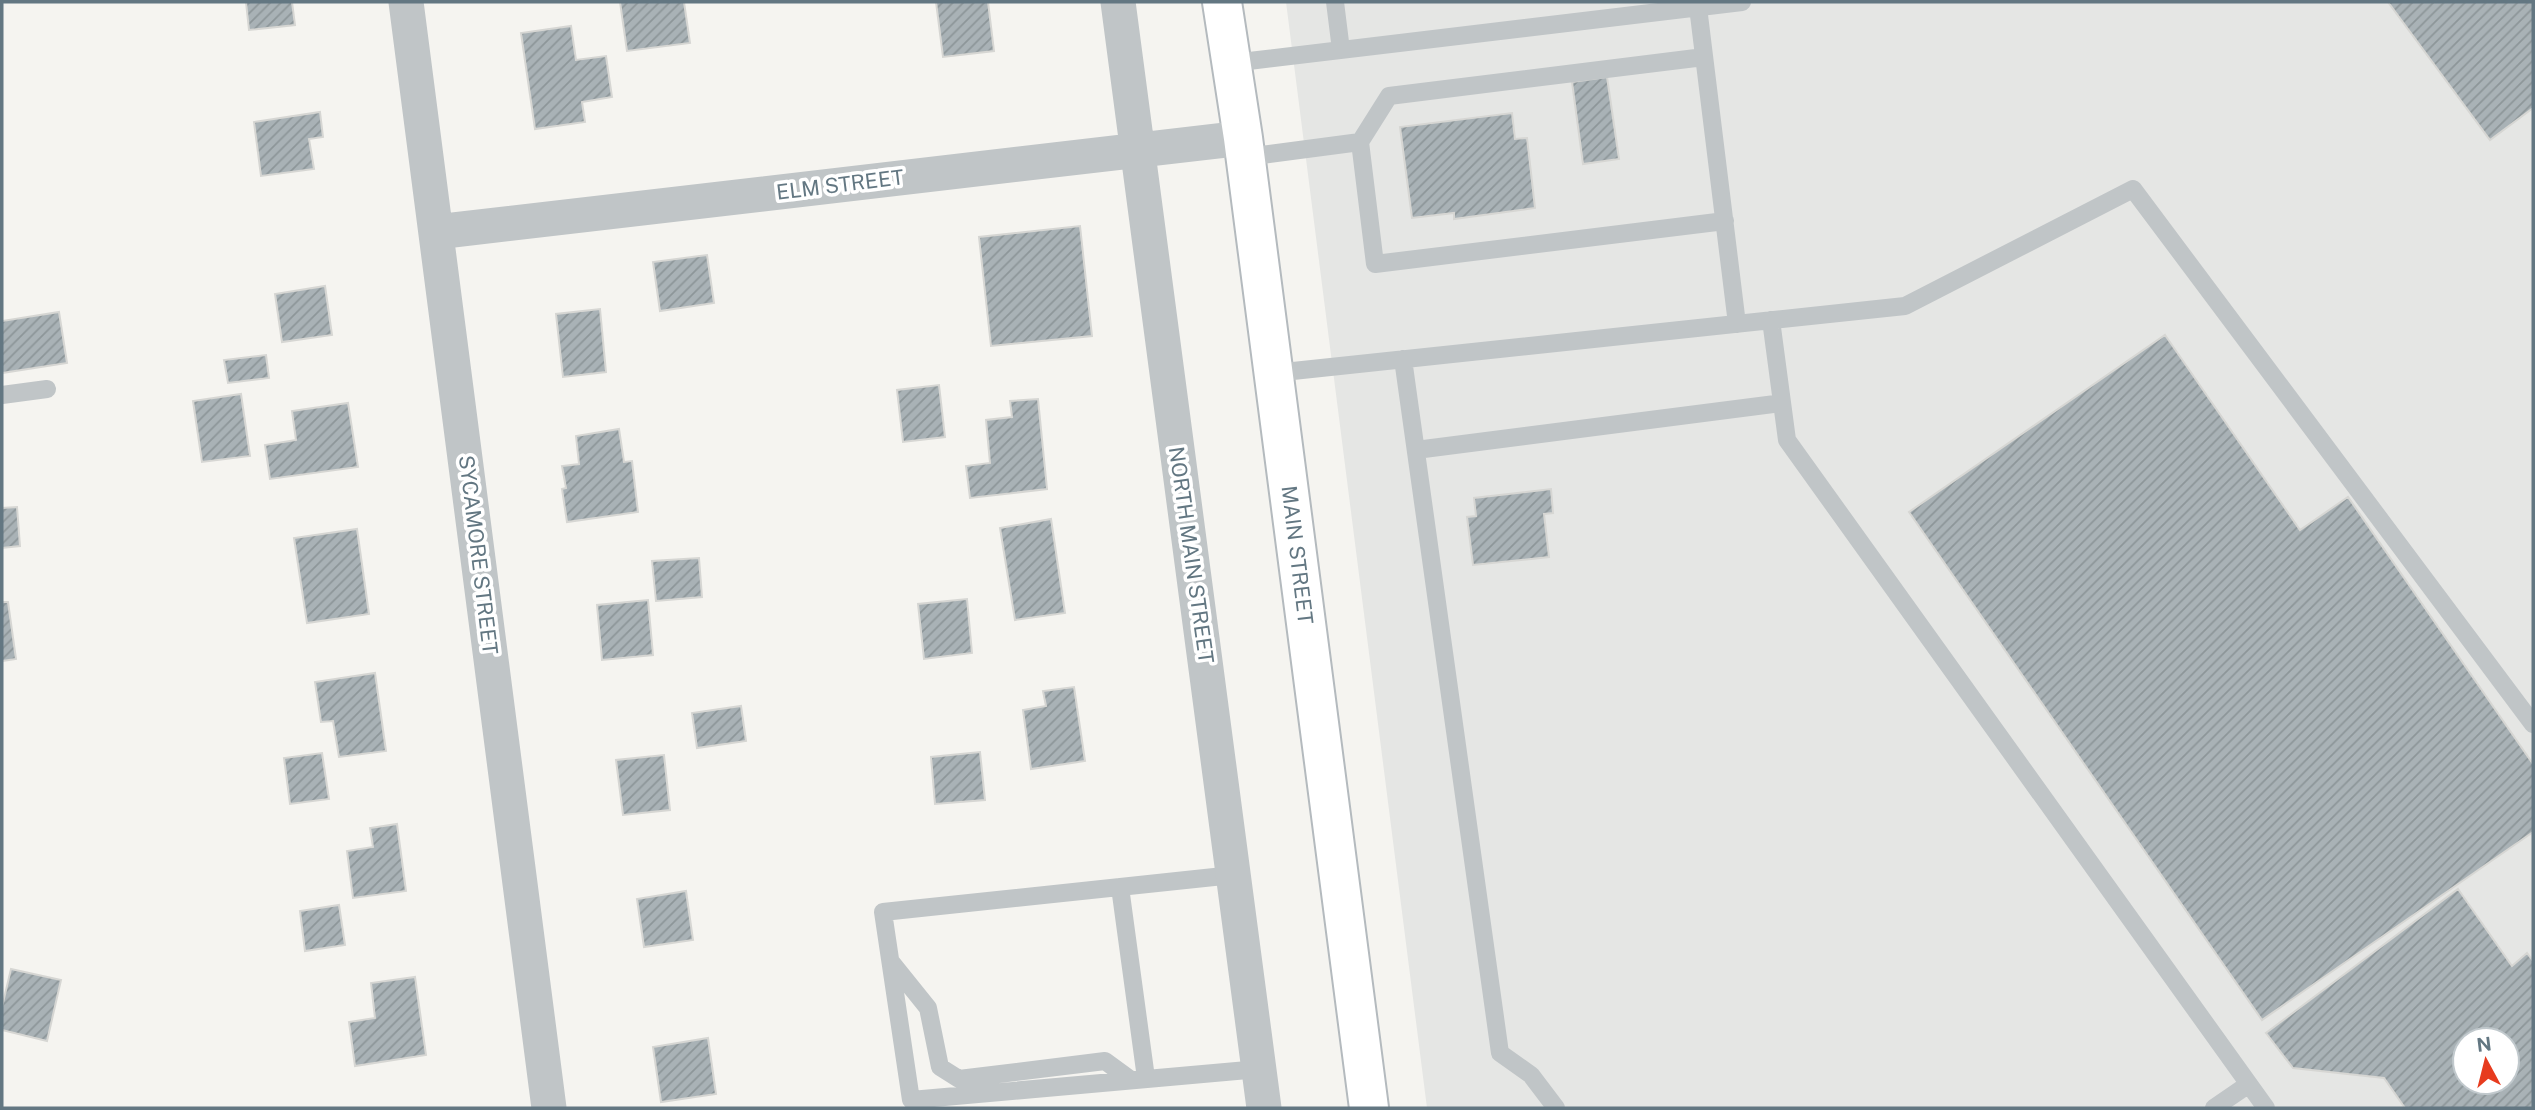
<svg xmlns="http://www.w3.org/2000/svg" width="2535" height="1110" font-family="'Public Sans',sans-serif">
	<defs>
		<pattern id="building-hatch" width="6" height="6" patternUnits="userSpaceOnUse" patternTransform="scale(1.75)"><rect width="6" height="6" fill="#a9b2b6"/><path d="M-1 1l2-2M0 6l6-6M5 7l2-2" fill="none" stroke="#8d9699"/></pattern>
	</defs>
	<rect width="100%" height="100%" fill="#f5f4f0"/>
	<path fill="#e5e6e4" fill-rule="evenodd" d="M1286 2H2533V1108H1427ZM2465 1040H2507V1082H2465Z"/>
	<path fill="url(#building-hatch)" stroke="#d6d6d3" stroke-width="2" fill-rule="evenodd" d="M246 2H292L295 25 249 30Z
		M620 2H684L690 43 627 51Z
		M936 2H988L994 51 943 57Z
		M2388 2H2533V108L2490 140Z
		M571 26 576 60 606 56 612 97 582 102 585 122 535 129 521 33Z
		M1607 77 1619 159 1583 164 1572 82Z
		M320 112 323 137 309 139 314 169 261 176 254 122Z
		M1512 113 1515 139 1527 138 1535 208 1454 219V213L1412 218 1400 127Z
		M1080 226 1092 336 991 346 979 237Z
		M707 255 714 303 660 311 653 262Z
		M325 286 332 335 282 342 275 294Z
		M600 309 606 372 563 377 556 314Z
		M59 312 67 363 2 373V321Z
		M2165 335 2300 530 2348 497 2533 764V832L2262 1020 1909 512Z
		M266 355 269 378 228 383 224 360Z
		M939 385 945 437 903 442 897 390Z
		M241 394 250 456 202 462 193 401Z
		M1038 399 1047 489 970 498 966 466 990 463 986 420 1012 417 1010 401Z
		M348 403 358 467 270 479 265 445 296 440 292 411Z
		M619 429 624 462 632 461 638 512 567 522 562 489 566 488 562 466 579 464 576 436Z
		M1551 489 1553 513 1544 514 1549 557 1473 565 1467 517 1476 516 1474 498Z
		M17 507 20 546 2 548V508Z
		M1051 519 1065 613 1015 620 1000 528Z
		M357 529 369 614 307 623 294 538Z
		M699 558 702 597 656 601 652 561Z
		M967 599 972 653 924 659 918 604Z
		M648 600 653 655 602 660 597 605Z
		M2 602H8L16 659 2 661Z
		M375 673 386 751 339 757 333 721 321 722 315 682Z
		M1074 687 1085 761 1031 769 1023 710 1046 706 1043 691Z
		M741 706 746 741 697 748 692 713Z
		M980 752 985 800 935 804 931 757Z
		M322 753 329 799 290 804 284 758Z
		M664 755 670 810 623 815 616 760Z
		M397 824 406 891 353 898 347 851 373 847 370 828Z
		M2458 889 2512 966 2527 953 2533 961V1108H2405L2384 1078 2293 1068 2266 1033ZM2465 1040H2507V1082H2465Z
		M686 891 693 940 644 947 637 899Z
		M339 905 345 945 305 951 300 911Z
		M11 969 61 980 47 1041 2 1030V1007Z
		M415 977 426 1055 355 1066 349 1022 375 1018 371 983Z
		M708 1038 716 1094 661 1102 653 1047Z"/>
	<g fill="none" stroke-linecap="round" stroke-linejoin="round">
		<defs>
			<path id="secondary" d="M1222 2 1243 138 1369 1108"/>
		</defs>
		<use href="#secondary" stroke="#b4babe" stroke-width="42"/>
		<path stroke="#c0c5c7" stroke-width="18" d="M1335 2 1341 50
			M1698 7 1737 324
			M1232 63 1742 2
			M1360 142 1389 96 1704 57
			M1246 157 1360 142 1375 264 1725 221
			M1771 320 1787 440 2266 1108
			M1403 359 1500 1053 1531 1075 1556 1108
			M1274 373 1905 306 2133 189 2533 724
			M2 395 47 389
			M1416 450 1782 403
			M1233 875 883 912 911 1100 1259 1069
			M1120 887 1146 1078
			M891 962 928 1008 940 1067 959 1079 1105 1061 1131 1080
			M2214 1108 2249 1084"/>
		<path stroke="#c0c5c7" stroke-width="35" d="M406 2 549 1108
			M1118 2 1264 1108
			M436 232 1243 138"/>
		<use href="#secondary" stroke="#fff" stroke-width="38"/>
	</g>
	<g text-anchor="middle" stroke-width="7" stroke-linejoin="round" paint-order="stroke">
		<g font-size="21" fill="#637782" stroke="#fff">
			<text transform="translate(840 185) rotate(-7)" y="7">ELM STREET</text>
			<text transform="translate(478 555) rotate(83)" y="7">SYCAMORE STREET</text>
			<text transform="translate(1191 555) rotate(82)" y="7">NORTH MAIN STREET</text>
			<text transform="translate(1297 555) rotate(83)" y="7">MAIN STREET</text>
		</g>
	</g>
	<rect width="2535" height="1110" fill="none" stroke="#637782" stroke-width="7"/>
	<g transform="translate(2486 1061) rotate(353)"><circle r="33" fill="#ffffff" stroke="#c1c9cd" stroke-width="2"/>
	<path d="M0-5L12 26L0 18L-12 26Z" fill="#e73b1e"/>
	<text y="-10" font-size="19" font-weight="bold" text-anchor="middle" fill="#637782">N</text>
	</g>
</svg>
